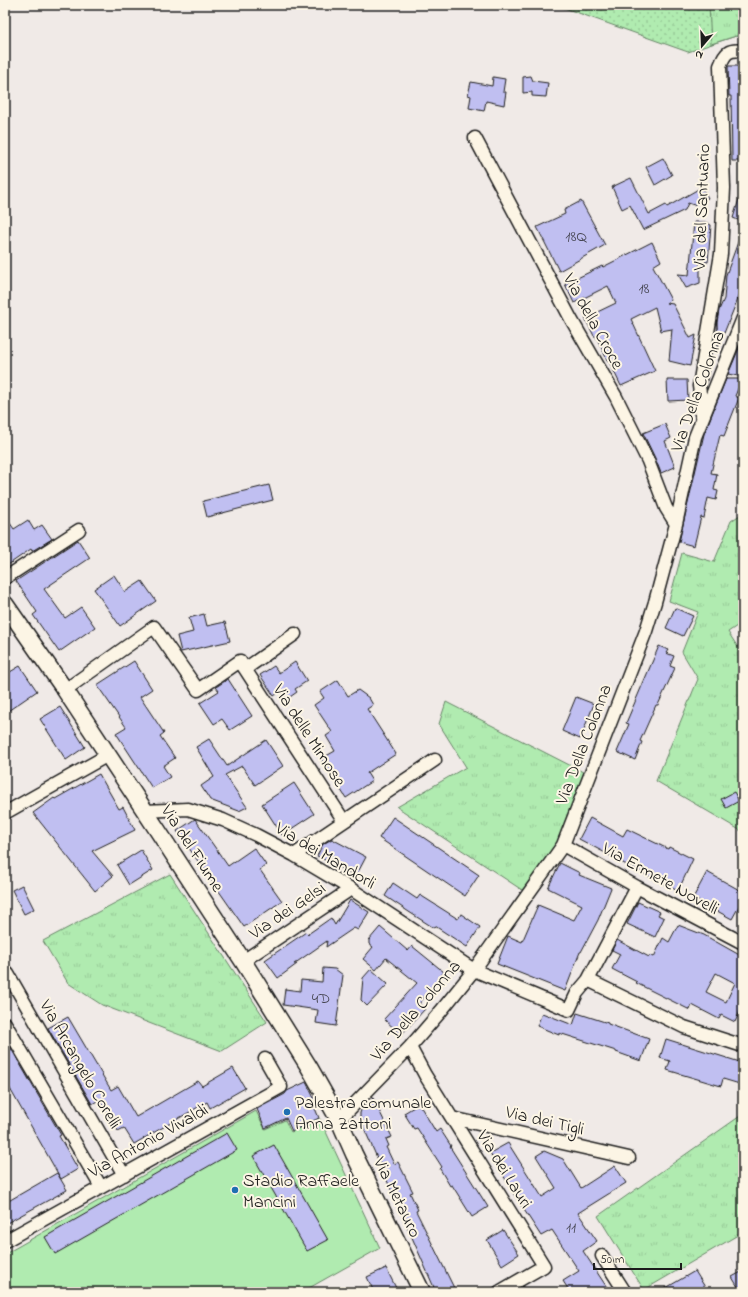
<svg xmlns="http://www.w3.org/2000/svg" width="748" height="1297" font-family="'Indie Flower',sans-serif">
	<defs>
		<pattern id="grass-dots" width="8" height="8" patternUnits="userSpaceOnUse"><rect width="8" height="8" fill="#b0ebb0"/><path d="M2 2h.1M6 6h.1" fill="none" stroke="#97c997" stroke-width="1.8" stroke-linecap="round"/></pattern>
		<pattern id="park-tufts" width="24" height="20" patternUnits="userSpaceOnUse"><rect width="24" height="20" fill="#b0ebb0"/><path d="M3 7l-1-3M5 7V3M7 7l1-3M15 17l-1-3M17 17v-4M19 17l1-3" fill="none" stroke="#97c997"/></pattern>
	</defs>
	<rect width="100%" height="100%" fill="#f0eae7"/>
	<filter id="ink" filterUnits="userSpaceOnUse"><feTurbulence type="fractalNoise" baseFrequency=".025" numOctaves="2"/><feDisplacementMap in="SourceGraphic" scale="8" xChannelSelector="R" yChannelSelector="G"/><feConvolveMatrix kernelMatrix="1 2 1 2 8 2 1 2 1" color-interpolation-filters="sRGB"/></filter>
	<g filter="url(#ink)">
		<path fill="url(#grass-dots)" stroke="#668466" d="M556 5H743V37L736 36 688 52Z"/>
		<path fill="url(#park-tufts)" stroke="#668466" d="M709 5H743V37L736 36 711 44Z
			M743 513V622L728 632 743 655V832L656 781 698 679 682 652 698 612 669 601 682 553 714 562 731 521Z
			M446 702 585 773 560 844 525 892 397 807 466 767 439 724Z
			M170 874 267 1022 222 1051 102 1005 68 983 43 941Z
			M743 1114V1232L644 1290 598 1216Z"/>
		<path fill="#b0ebb0" stroke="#668466" d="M256 1111 265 1129 285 1120 291 1132 320 1119 380 1248 302 1292H12L5 1280V1254Z"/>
		<path fill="#c0bff1" stroke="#1c1c1c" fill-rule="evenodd" d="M728 66H743V161H732L731 96H729Z
			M531 76 533 81 548 83 546 97 532 96V92L523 93V77Z
			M493 77 505 79 503 92H506L504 105 486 101 484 111 469 108 471 96 468 95 471 82 492 86Z
			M663 158 672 175 655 185 646 167Z
			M631 178 649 214 666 205 667 207 702 187 708 198 694 205 688 203 685 210 643 230 630 205 622 209 612 187Z
			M741 193H743V222L733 218Z
			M581 201 605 245 559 271 537 227 565 214 564 210Z
			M694 222H705L711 225 708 262 700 261V283L686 288 678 274 689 275Z
			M742 231H743V286L718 348 717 322 719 310 724 299 726 275Z
			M652 242 661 261 653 266 671 300 666 303 673 304 690 338 696 335 690 366 669 361 672 329 661 331 655 307 631 319 655 371 621 386 609 361 608 362 596 336H594L585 318 616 303 608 286 574 303 565 284 602 266 603 267Z
			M743 339V377L728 374Z
			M726 379H742L735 396 739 398 724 436 720 435 711 473 717 474 714 490 718 491 716 500 708 498 704 518 701 517 694 546 679 542 704 434Z
			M667 380H687L688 400 668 401Z
			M665 424 671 438 665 441 675 467 661 473 655 458 643 433Z
			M269 485 273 500 207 517 203 501Z
			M5 516 14 529 28 520 34 530 42 525 52 539 32 551 31 549 5 567Z
			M78 540 90 558 44 589 65 618 81 607 95 627 59 652 33 615 37 612 16 581Z
			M114 575 125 592 142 581 156 601 120 626 94 589Z
			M675 608 693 616 683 636 666 628Z
			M204 614 207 626 225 622 230 641 181 652 177 636 193 632 189 618Z
			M659 646 668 650 666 653 674 656 670 666 675 668 658 705H656L640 741 642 742 635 760 617 752 629 724 626 723Z
			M134 661 152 689 140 697 164 733 160 736 175 758 163 766 170 777 152 788 116 733 126 727 97 685Z
			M295 662 307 681 295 689 297 692 287 699 281 691 274 696 260 675 274 666 279 673Z
			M20 666 37 691 5 713V675Z
			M228 679 252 716 230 730 222 719 214 724 200 703 219 691 216 687Z
			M338 680 348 696 358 690 369 698 373 705 367 709 396 754 367 773 372 781 346 798 321 759 335 751 326 736 332 732 314 705 324 698 320 692Z
			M576 697 594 704 580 739 562 731Z
			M60 707 85 747 66 760 40 719Z
			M209 739 227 766 266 740 283 766 255 785 242 766 225 775 247 807 239 811 210 800 201 786 214 777 196 747Z
			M99 774 119 809 123 807 135 830 92 851 113 876 95 891 33 813 54 798 55 799Z
			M294 783 314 814 282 835 262 804Z
			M734 792 739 801 726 808 721 799Z
			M393 817 479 875 465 896 379 838Z
			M590 818 623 836 627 829 668 849 669 847 693 859 678 891 613 858V857L579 839Z
			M195 819 228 866 254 848 266 865 260 870 282 901 244 927 177 831Z
			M332 839 366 857 356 876 317 856 323 844Z
			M141 850 153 870 129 885 117 865Z
			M560 863 580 873 579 875 611 888 598 920 581 952H580L565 991 497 964 508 936 522 942 538 905 574 920 582 905 548 888Z
			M707 872 743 892V899L732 919 693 898Z
			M393 883 417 899 420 895 458 919 461 914 480 927 467 947 435 926 434 928 409 912 385 896Z
			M22 885 34 909 24 914 12 890Z
			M350 900 369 912 358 930 354 928 326 947 327 941 294 964H297L278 978 265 960 306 932 308 934 331 918 335 925Z
			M638 902 660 912 658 915 664 918 655 937 627 924Z
			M678 925 704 935 743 957V1005L735 1022 721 1015 719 1019 692 1005 690 1010 636 983 637 982 612 969 620 954 612 950 617 940 649 957 650 955 654 957 663 938 669 942ZM716 973 735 983 726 1002 706 992Z
			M380 927 408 951 412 946 444 972 419 1004 425 1009 401 1035 384 1019 417 983 386 958 376 970 363 959 373 947 369 944V940Z
			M323 968 335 969 343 975 336 1026 316 1023 318 1010 283 1005 285 989 300 991 301 980 322 982Z
			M371 969 388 984 367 1006 361 1000 363 978Z
			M542 1013 573 1025 577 1013 608 1023V1024L649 1039 641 1061 616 1052V1051L559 1033V1035L537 1026Z
			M68 1017 111 1090 118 1086 136 1117 198 1081 202 1086 233 1068 245 1088 210 1108 207 1102 134 1144 124 1128 118 1131 99 1100 92 1104 48 1028Z
			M5 1038 61 1135 59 1136 78 1169 61 1179 5 1080Z
			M666 1039 743 1063V1085L723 1079 721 1086 667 1070 670 1061 660 1058Z
			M306 1082 317 1104 314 1106 319 1118 292 1131 286 1118 265 1128 257 1109 285 1094 287 1091Z
			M373 1098 392 1137 386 1139 389 1146 386 1147 394 1164 398 1162 413 1192 410 1193 418 1210 416 1211 456 1292H436L360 1119V1113L362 1108Z
			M419 1104 436 1132 440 1129 451 1146 450 1147 488 1207 472 1217 452 1185 450 1186 440 1169 442 1167 417 1128 414 1129 404 1113Z
			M227 1133 237 1150 55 1254 45 1237Z
			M508 1143 542 1197 556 1188 536 1156 544 1151 563 1159 581 1188 615 1166 626 1183 578 1213 597 1241 583 1251 610 1292H570L563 1281 579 1271 552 1230 541 1236 508 1185H509L490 1153Z
			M274 1145 328 1240 307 1251 253 1156Z
			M57 1173 67 1190 5 1224V1203Z
			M503 1230 519 1254 502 1265 487 1240Z
			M386 1268 398 1292H374L367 1277Z
			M695 1271 708 1292H659Z
			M743 1271V1292H741L732 1277Z"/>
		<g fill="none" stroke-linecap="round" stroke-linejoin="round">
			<defs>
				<path id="minor" d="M475 138 571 319 616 397 648 461 666 508 676 524
					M701 414 702 407 699 386 721 254 724 188 720 66C725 53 728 49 743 51
					M5 578 79 530
					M245 669 344 821
					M65 690 154 627 198 690 240 661 245 669 295 634
					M145 811 188 809 223 820 256 835 294 855 351 889 474 970 569 1010 577 993 588 980 637 887
					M5 813 108 755
					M563 845 637 887 743 943
					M294 855 435 760
					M243 961 351 889
					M5 975 8 974 124 1175
					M588 980 684 1027 743 1046
					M5 1023 101 1187
					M410 1047 425 1075 544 1266 499 1292
					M452 1118 629 1158
					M339 1120 410 1047 441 1011 474 970 563 845 646 631 655 602 676 524 695 437 743 318
					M5 1241 281 1087 265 1059
					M602 1256 625 1292"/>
				<path id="tertiary" d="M5 604 65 690 145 811 243 961 309 1067 339 1120 354 1154 422 1292"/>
			</defs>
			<use href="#minor" stroke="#1c1c1c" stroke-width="15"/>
			<use href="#tertiary" stroke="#1c1c1c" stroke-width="19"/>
			<use href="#minor" stroke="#fcf5e5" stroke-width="12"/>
			<use href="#tertiary" stroke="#fcf5e5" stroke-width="16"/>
		</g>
	</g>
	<g fill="#1f6fb2" stroke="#fcf5e5" stroke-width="1.5">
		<circle cx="287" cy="1112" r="4"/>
		<circle cx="235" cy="1190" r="4"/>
	</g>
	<g text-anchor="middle" stroke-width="4" stroke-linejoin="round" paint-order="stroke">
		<g font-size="16" fill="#454551">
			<text x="576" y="241">18Q</text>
			<text x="644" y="293">18</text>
			<text x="321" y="1003">4D</text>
			<text x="571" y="1232">11</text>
		</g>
		<g font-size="18" fill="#1c1c1c" stroke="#fcf5e5">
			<text transform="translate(701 207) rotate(-88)" y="6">Via del Santuario</text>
			<text transform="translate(594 321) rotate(61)" y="6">Via della Croce</text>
			<text transform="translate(697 391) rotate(-70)" y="6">Via Della Colonna</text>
			<text transform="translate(310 735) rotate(57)" y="6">Via delle Mimose</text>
			<text transform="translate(583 744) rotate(-69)" y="6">Via Della Colonna</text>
			<text transform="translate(193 848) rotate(57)" y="6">Via del Fiume</text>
			<text transform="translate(326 855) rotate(31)" y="6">Via dei Mandorli</text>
			<text transform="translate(661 878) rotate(29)" y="6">Via Ermete Novelli</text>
			<text transform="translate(287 910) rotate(-34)" y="6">Via dei Gelsi</text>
			<text transform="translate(415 1010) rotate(-49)" y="6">Via Della Colonna</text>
			<text transform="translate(81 1064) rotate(60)" y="6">Via Arcangelo Corelli</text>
			<text transform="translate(545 1120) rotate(13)" y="6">Via dei Tigli</text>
			<text transform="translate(148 1140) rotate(-29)" y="6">Via Antonio Vivaldi</text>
			<text transform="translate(505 1169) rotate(58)" y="6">Via dei Lauri</text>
			<text transform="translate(398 1197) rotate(64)" y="6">Via Metauro</text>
		</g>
		<g font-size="18" fill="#1c1c1c" stroke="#fcf5e5" text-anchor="start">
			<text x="295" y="1108">Palestra comunale<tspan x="295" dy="21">Anna Zattoni</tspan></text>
			<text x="243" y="1186">Stadio Raffaele<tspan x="243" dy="21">Mancini</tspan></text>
		</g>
	</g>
	<rect width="748" height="1297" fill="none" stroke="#fcf5e5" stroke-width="20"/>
	<rect x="10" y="10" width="728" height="1277" fill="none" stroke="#1c1c1c" stroke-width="1.5" filter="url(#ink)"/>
	<g transform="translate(702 46) rotate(199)" stroke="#fcf5e5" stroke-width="3" paint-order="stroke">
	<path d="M0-3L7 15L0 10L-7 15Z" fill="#1c1c1c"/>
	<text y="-6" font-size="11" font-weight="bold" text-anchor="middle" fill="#1c1c1c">N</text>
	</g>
	<path d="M594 1263v6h87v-6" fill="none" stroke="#1c1c1c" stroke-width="2"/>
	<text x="600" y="1263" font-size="12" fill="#1c1c1c" stroke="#fcf5e5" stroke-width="3" paint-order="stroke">50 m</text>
</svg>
